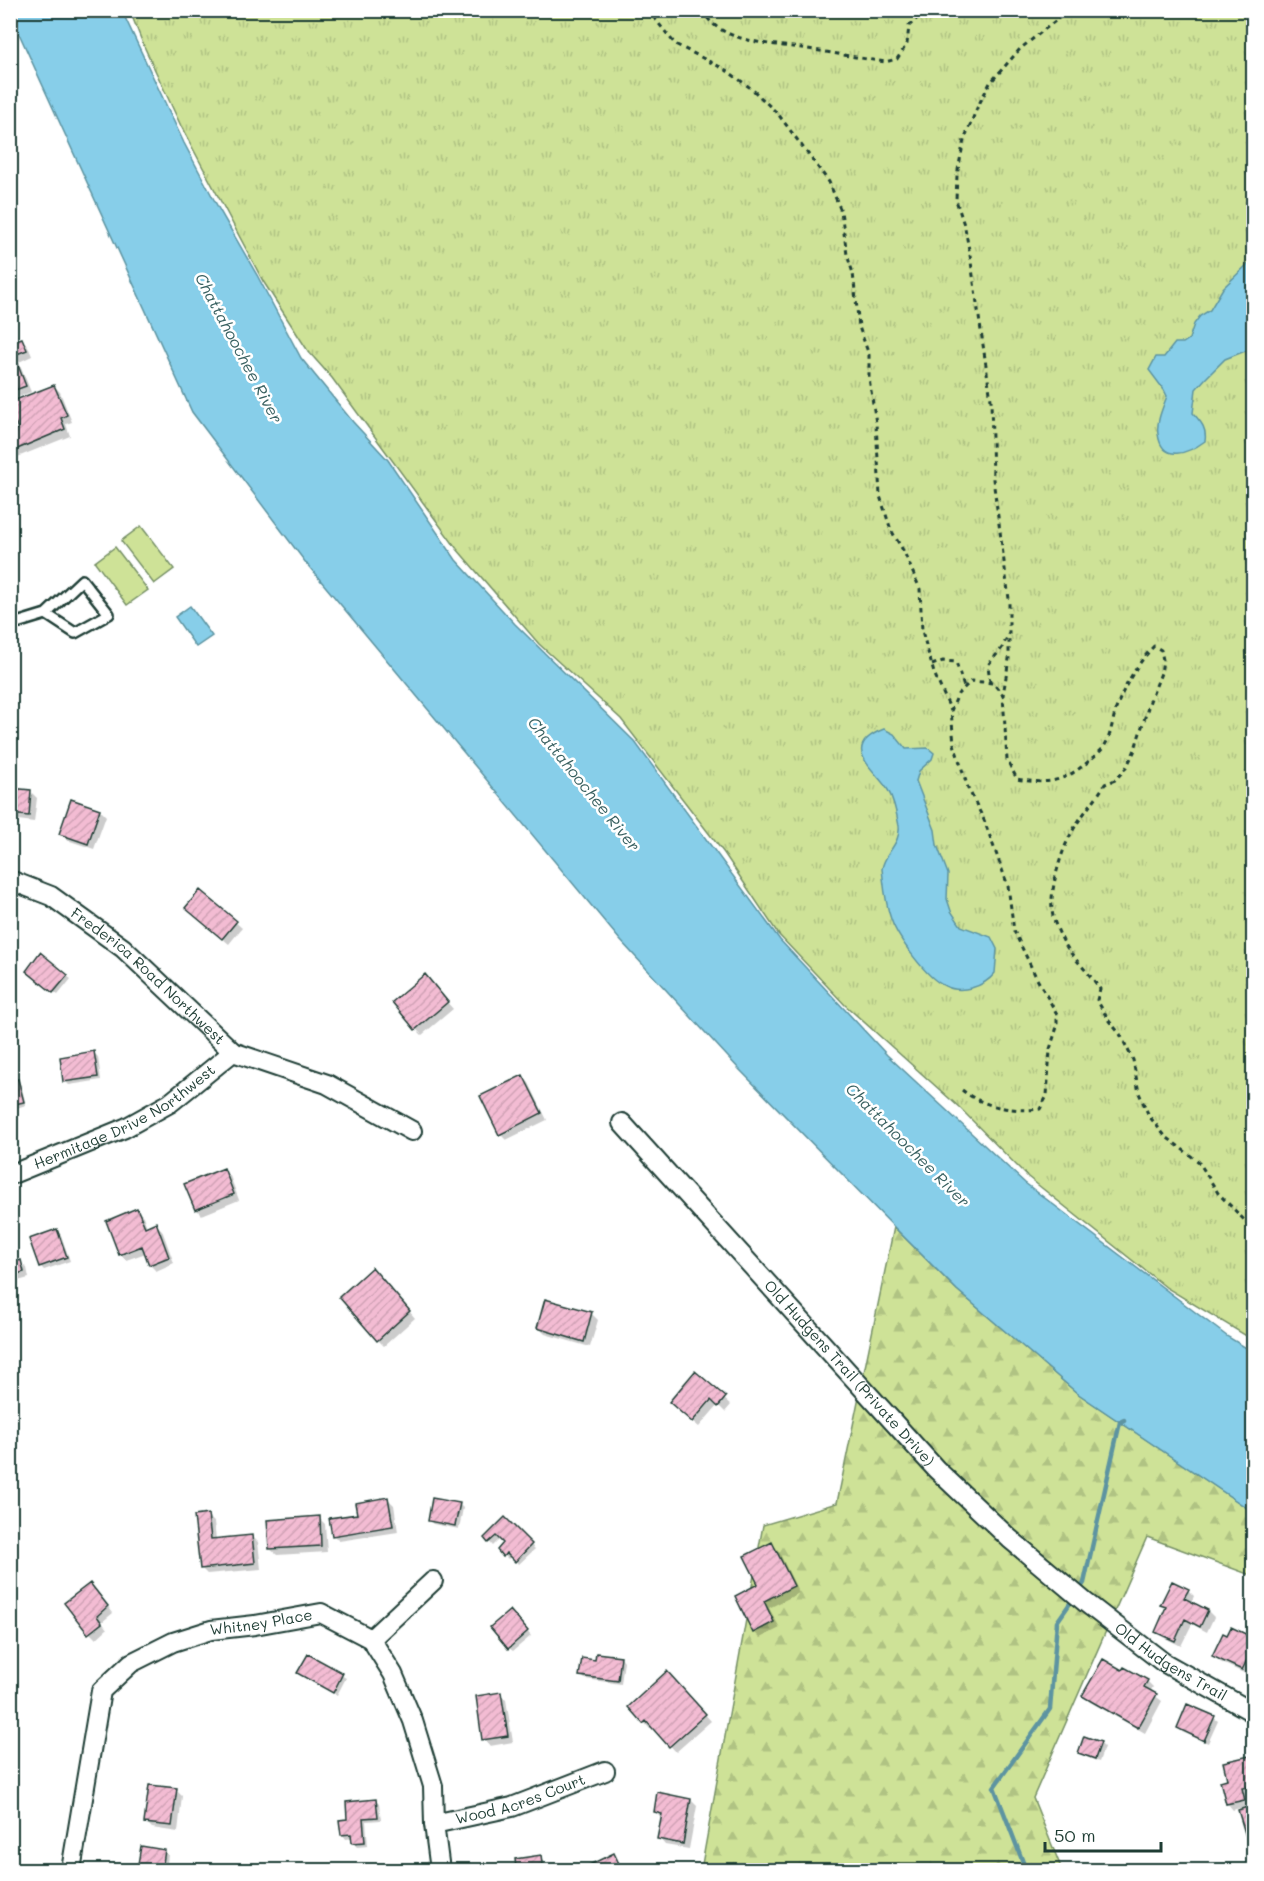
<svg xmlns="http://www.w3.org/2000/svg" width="1264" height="1881" font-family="Mali,sans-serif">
	<defs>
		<pattern id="grass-tufts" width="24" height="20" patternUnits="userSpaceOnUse" patternTransform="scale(1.5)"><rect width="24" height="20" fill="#cee297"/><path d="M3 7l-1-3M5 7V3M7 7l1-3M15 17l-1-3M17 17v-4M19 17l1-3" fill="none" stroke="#b0c383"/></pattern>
		<pattern id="forest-firs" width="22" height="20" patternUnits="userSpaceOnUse" patternTransform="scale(1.5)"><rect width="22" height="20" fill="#cee297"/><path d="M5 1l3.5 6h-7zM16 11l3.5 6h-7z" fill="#b0c383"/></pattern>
		<pattern id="building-hatch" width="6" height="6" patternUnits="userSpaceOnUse" patternTransform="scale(1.5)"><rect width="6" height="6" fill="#f3bcd3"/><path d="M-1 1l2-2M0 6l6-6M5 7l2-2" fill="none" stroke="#d0a2b6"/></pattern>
	</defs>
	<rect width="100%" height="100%" fill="#fff"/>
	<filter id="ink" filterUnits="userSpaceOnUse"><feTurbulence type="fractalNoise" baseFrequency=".0167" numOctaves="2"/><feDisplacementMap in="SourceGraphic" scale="12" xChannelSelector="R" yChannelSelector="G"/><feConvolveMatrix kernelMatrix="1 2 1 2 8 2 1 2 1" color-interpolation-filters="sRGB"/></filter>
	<g filter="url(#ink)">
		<path fill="url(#grass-tufts)" stroke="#769066" stroke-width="1.5" d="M130 11H1253V1340L1167 1288 1028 1177 960 1108 845 1005 779 935 724 853 621 719 539 644 457 549 332 378 308 351 263 281 181 126 143 44Z"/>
		<path fill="url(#forest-firs)" stroke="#769066" stroke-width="1.5" d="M894 1227 957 1290 1077 1393 1253 1512V1576L1147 1537 1033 1798 1062 1870H701L763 1525 837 1503Z"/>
		<path fill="#cee297" stroke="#769066" stroke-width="1.5" d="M141 526 174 569 154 584 121 541Z
			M115 547 148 590 127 605 95 562Z"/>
		<path fill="#87cee9" stroke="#5d94a1" stroke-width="1.5" d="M10 11H122L184 143 220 211 257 275 301 358 353 422 388 460 456 560 515 624 635 742 780 940 887 1055 1025 1183 1228 1337 1253 1352V1512L1077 1393 957 1290 894 1227 739 1069 620 940 306 563 192 412 11 16Z
			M1251 261H1254L1253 348 1225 359 1205 379 1196 389 1193 413C1201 422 1207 428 1205 441 1189 453 1162 464 1158 434 1156 422 1163 407 1167 396L1164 390 1149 370 1156 357H1164L1175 343H1183L1189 339 1194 324 1200 316 1210 310 1223 288Z
			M190 606 212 636 196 647 175 617Z
			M884 729 894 734 906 749 928 748 934 753 932 759 919 771 916 781 935 830 937 845 948 874 947 899 951 911 961 926 991 937 997 949 995 973C984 987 961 994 945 986 927 979 897 937 891 919 885 903 884 885 882 869 884 853 901 844 899 826 897 815 894 800 888 790 875 769 838 747 884 729Z"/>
		<path fill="#0003" d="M10 318 18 337 10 340Z
			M22 339 28 346 32 356 19 362 31 392 10 400V344Z
			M54 386 60 392 72 422 66 424 70 436 10 460V433L20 429Z
			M10 790 31 792 37 798 34 822 10 819Z
			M72 801 100 810 106 816 94 849 67 840 61 834Z
			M201 892 242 928 229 944 193 914Z
			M31 974 67 976 71 979 58 995Z
			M430 983 453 1009 422 1035 416 1029Z
			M94 1053 98 1057 101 1080 69 1085 65 1081Z
			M523 1077 529 1083 547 1120 506 1140 500 1134Z
			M17 1081 21 1085 26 1105 10 1110V1083Z
			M223 1170 230 1176 239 1200 202 1215 196 1209Z
			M137 1210 143 1216 147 1227 155 1224 162 1230 174 1263 156 1271 150 1265 146 1253 126 1260 120 1254Z
			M57 1231 61 1235 70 1261 44 1270 40 1266Z
			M11 1251 19 1262 27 1268 29 1278 10 1283Z
			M378 1275 415 1318 384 1346 378 1340Z
			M592 1314 598 1320 590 1347 545 1334 538 1327Z
			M695 1373 731 1405 725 1412 718 1405 699 1427 677 1408Z
			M388 1499 394 1505 398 1532 339 1541 333 1535Z
			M459 1504 463 1508 459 1529 433 1524 429 1520Z
			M208 1516 214 1522 216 1540 252 1536 258 1542 261 1569 207 1574 201 1568Z
			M319 1518 325 1524 327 1552 277 1555 270 1549Z
			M505 1519 535 1549 519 1564 511 1556 508 1559 499 1550 506 1543 501 1538 493 1546 486 1538Z
			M772 1544 778 1550 799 1593 769 1608 780 1628 760 1638 754 1632 760 1585Z
			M1188 1590 1194 1596 1191 1603 1208 1611 1214 1617 1207 1632 1192 1624 1181 1646 1163 1637 1156 1631 1167 1609 1162 1604Z
			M96 1591 113 1613 102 1622 107 1629 96 1639 90 1633Z
			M514 1615 531 1636 513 1651 509 1648Z
			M1254 1640V1664L1248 1675 1220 1662 1214 1655Z
			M308 1656 346 1678 337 1695 299 1673Z
			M621 1657 624 1661 621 1684 585 1679 581 1675 597 1661Z
			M1123 1672 1147 1681 1153 1687 1150 1692 1162 1701 1145 1733 1090 1702 1084 1696Z
			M673 1679 711 1721 676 1752 653 1727 650 1729 630 1707Z
			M500 1694 506 1700 513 1742 490 1746 484 1739Z
			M1214 1718 1218 1721 1208 1743 1182 1732 1179 1728Z
			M1100 1743 1104 1747 1099 1762 1084 1756 1080 1752Z
			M1254 1757V1793L1247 1794 1250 1808 1254 1807V1852L1251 1850 1239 1808 1233 1810 1227 1803 1229 1780Z
			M176 1790 182 1796 178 1832 152 1828 146 1822Z
			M375 1800 379 1804 381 1820 366 1821 368 1846 357 1847 353 1843V1838L346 1839 343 1835 349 1820Z
			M691 1800 697 1806 689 1849 665 1845 659 1838 661 1818 655 1812Z
			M142 1848 164 1851 168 1855 166 1870H138Z
			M613 1855 623 1870H582Z
			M540 1857 544 1861 546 1870H511L518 1869Z
			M1254 1857V1870H1253L1251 1858Z
			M836 1866 841 1870H830Z"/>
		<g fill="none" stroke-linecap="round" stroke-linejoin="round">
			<path stroke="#5d94a1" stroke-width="4.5" d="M1078 1592 1084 1583 1120 1422 1124 1420
				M1026 1870 994 1787 1050 1709 1057 1622 1073 1599"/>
		</g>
		<path fill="url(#building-hatch)" stroke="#1f3d34" stroke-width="1.5" d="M22 338 27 350 14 355 26 386 10 392V342Z
			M54 385 67 415 61 418 65 429 10 452V432L18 429 10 410V402Z
			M10 788 31 790 29 816 10 814Z
			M71 799 100 809 88 844 59 834Z
			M200 890 237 921 222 939 185 908Z
			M40 952 68 975 53 993 26 971Z
			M425 974 448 1002 415 1030 392 1002Z
			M94 1051 98 1077 63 1082 60 1057Z
			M523 1075 542 1113 499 1135 480 1096Z
			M18 1079 24 1102 10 1105V1081Z
			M224 1168 234 1194 195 1210 184 1184Z
			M137 1208 145 1227 156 1222 169 1257 149 1265 142 1246 119 1255 106 1221Z
			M57 1229 67 1257 39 1267 29 1239Z
			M10 1251H12L15 1262 21 1260 24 1272 10 1276Z
			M372 1267 410 1311 377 1341 339 1297Z
			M545 1299 592 1312 584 1342 537 1328Z
			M695 1371 726 1397 718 1407 711 1400 692 1422 669 1402Z
			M388 1497 393 1526 332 1536 329 1518 357 1514 355 1503Z
			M432 1498 460 1503 455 1526 428 1521Z
			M208 1514 211 1539 252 1535 255 1563 200 1569 194 1516Z
			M320 1516 321 1546 269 1549 267 1520Z
			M505 1517 532 1544 515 1562 506 1553 503 1557 497 1550 503 1543 496 1536 488 1543 484 1538Z
			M772 1542 794 1586 764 1601 774 1622 753 1633 735 1596 758 1584 744 1556Z
			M1172 1581 1189 1589 1184 1598 1208 1610 1200 1627 1185 1619 1175 1641 1155 1632 1166 1607 1160 1605Z
			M90 1583 108 1606 97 1616 102 1623 88 1634 64 1603Z
			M510 1610 528 1631 508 1649 490 1627Z
			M1231 1627 1254 1638V1646L1242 1670 1212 1656 1223 1633 1227 1635Z
			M596 1653 621 1656 618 1681 579 1676 582 1658 595 1660Z
			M308 1654 343 1673 333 1693 297 1673Z
			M1103 1659 1122 1670 1124 1667 1148 1680 1144 1687 1157 1694 1138 1728 1082 1696Z
			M667 1671 706 1714 669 1747 646 1721 643 1724 628 1707Z
			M501 1692 508 1736 482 1740 476 1696Z
			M1187 1704 1215 1716 1204 1741 1177 1728Z
			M1084 1736 1101 1742 1095 1759 1078 1753Z
			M1254 1755V1786L1242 1788 1245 1800 1226 1804 1220 1781 1227 1779 1223 1762Z
			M149 1785 177 1788 172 1826 144 1823Z
			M657 1792 691 1799 683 1844 657 1839 662 1814 654 1812Z
			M376 1799 378 1817 363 1818 365 1842 352 1843 351 1834 341 1835 339 1820 347 1819 346 1802Z
			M1254 1805V1849L1250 1850 1238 1810Z
			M141 1846 165 1850 162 1870H137Z
			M614 1853 622 1870H579Z
			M541 1855 543 1870H500L516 1868 515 1859Z"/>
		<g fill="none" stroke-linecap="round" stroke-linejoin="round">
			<defs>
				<path id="lane" d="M10 625 46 614 82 580 109 614 75 633 46 614"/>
				<g id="street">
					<path id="s1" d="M10 880 51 896 123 948 233 1052 327 1084 412 1131"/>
					<path id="s2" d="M622 1123 936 1469 1010 1539 1085 1602 1163 1662 1254 1713"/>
					<path id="s3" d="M10 1175 125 1128 170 1103 233 1052"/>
					<path d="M371 1639 433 1581"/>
					<path id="s4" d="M434 1824 512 1807 605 1771"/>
					<path id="s5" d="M71 1870 101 1691 131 1663 173 1642 211 1630 255 1625 321 1613 371 1639 393 1674 413 1721 433 1786 434 1824 440 1870"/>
				</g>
			</defs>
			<use href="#lane" stroke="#1f3d34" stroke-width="14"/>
			<use href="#street" stroke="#1f3d34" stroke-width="22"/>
			<path stroke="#1f3d34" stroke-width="3" stroke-dasharray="4.5 4.5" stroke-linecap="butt" d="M648 10 675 44 726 70 752 89 778 114 829 182 841 211 847 255 853 273 859 327 869 355V378L876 423 880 496 891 530 904 552 920 589 922 631 934 673 951 711
				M703 10C717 44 778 44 808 49 834 53 859 58 885 62L897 59 907 44 909 26 926 10
				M1069 10 1020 49 990 83 977 108 964 140 957 175 956 200 965 228 970 255 991 400 993 479 1009 599V659L1003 695 1007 760 1017 779C1048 785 1064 782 1089 761 1093 757 1099 753 1103 748 1111 737 1112 722 1116 709 1124 686 1137 664 1154 646L1161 650 1163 660 1161 673 1150 701 1134 752 1126 768 1115 780 1105 784C1095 801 1080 816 1071 834 1061 851 1050 890 1052 910 1053 921 1058 931 1063 941 1073 959 1089 972 1100 989L1097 1000 1109 1021 1120 1034 1133 1060 1139 1093 1149 1116 1165 1136 1199 1162 1218 1193 1254 1230
				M932 665 943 661 956 662 964 687
				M990 682 988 665 1002 648 1009 633
				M962 1090C983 1107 1013 1112 1040 1109L1047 1096 1050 1049 1057 1027V1014L1037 979 1014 931 1008 886 984 820 968 788 954 744 951 711 958 694 971 681 993 683 1003 695"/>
			<use href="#lane" stroke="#fff" stroke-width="9"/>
			<use href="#street" stroke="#fff" stroke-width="18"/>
		</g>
	</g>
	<g text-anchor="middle" stroke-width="5" stroke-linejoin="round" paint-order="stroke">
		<g font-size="15" fill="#1f3d34" stroke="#fff">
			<text dy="5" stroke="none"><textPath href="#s1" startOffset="170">Frederica Road Northwest</textPath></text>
			<text dy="5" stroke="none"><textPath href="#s3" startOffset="129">Hermitage Drive Northwest</textPath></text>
			<text dy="5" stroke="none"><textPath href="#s2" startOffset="338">Old Hudgens Trail (Private Drive)</textPath></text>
			<text dy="5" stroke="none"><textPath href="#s5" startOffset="360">Whitney Place</textPath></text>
			<text dy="5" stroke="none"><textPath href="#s2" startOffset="772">Old Hudgens Trail</textPath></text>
			<text dy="5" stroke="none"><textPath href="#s4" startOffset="90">Wood Acres Court</textPath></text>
		</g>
		<g font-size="16" font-style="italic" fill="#396161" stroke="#fff">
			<text transform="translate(239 348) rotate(62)" y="6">Chattahoochee River</text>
			<text transform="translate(584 784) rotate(51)" y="6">Chattahoochee River</text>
			<text transform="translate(908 1145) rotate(45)" y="6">Chattahoochee River</text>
		</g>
	</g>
	<rect width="1264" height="1881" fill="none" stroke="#fff" stroke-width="36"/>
	<rect x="18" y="18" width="1228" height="1845" fill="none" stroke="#1f3d34" stroke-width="2" filter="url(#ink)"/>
	<path d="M1045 1842v9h116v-9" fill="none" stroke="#1f3d34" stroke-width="3"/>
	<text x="1054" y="1842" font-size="18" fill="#1f3d34" stroke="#ffffff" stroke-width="4.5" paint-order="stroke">50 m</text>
</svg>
